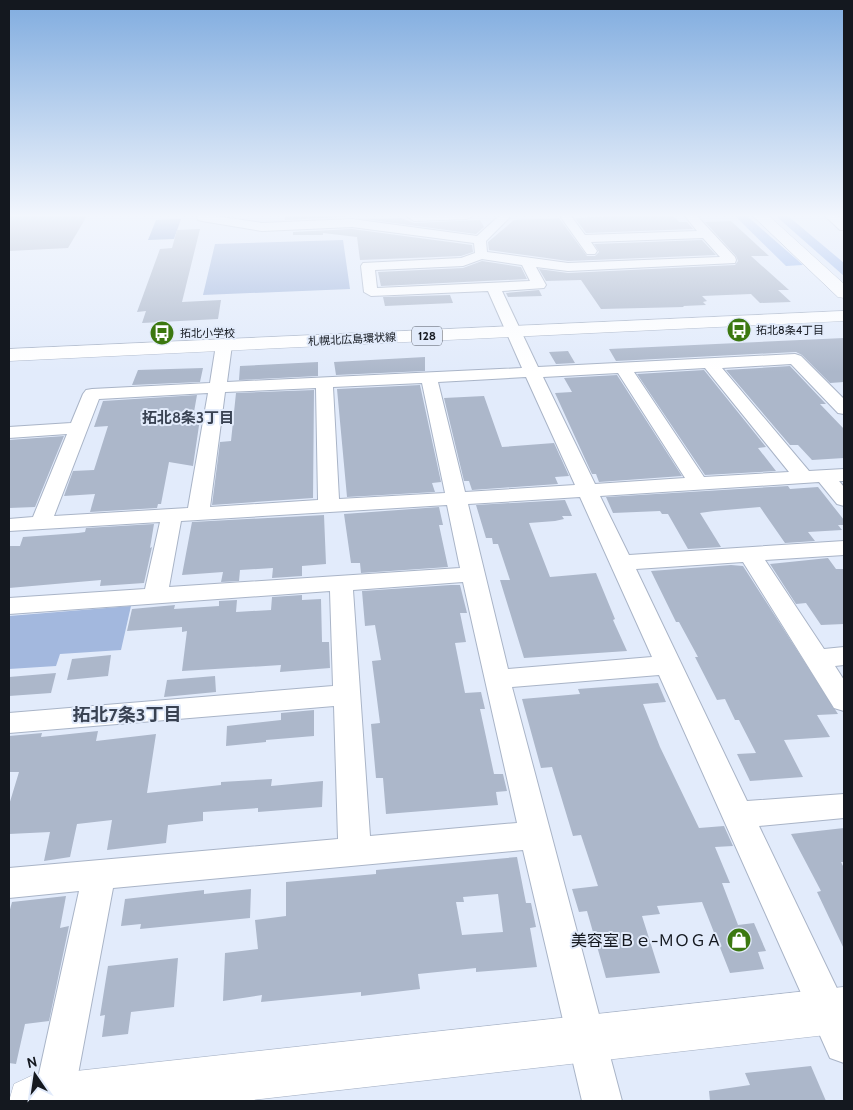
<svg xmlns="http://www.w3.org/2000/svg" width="853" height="1110" font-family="Cabin,'Noto Sans JP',sans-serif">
	<rect width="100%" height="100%" fill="#e2ebfb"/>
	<path fill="#a3b8de" d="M343 240 350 289 203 295 215 244Z
		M131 606 121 650 60 654 56 666 9 669V616Z"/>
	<path fill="#9ebaed" d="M735 216H747L803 265 786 266Z
		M776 216H788L844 263V276Z"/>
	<path fill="#85a0d2" d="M181 219 174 239 148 240 156 220Z"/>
	<path fill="#acb7ca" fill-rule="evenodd" d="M9 216H87L68 248 9 251Z
		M285 216H345V217L285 220Z
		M611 216H674L679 222H687L693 229 586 233 575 218Z
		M401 218 414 223 480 220 484 227 476 234 364 219Z
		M559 218 587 256H595L599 252 594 244 702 240 716 255 568 261 489 250 488 242 514 220Z
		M731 221 769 256H751L789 290H778L791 302 760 303 751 294 702 296 707 301 703 302 706 305 683 306 684 307 601 309 581 280 546 281 539 269 568 273 735 265 738 261 736 256 705 222Z
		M200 229 182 302 221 300 218 319 142 323 146 311 137 312 160 249 172 248 177 230Z
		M352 229 472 245 473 252 461 256 360 260 357 237 323 233V235H293V232Z
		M482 261 521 267 527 279 381 286 378 272 463 268Z
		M539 290 542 296 508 297 506 293Z
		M450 295 453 303 385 306 383 297Z
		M844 338V382L830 383 802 355 796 352 616 361 609 349Z
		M568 351 575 363 556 364 549 352Z
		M425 357V371L336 375 334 362Z
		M318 362V376L239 380 240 366Z
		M790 366 826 404H820L844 429V458L812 460 798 445H790L726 370Z
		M203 368 200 382 132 385 138 370Z
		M704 370 766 447 758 448 776 471 705 475 637 374Z
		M617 375 682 476 599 482 596 474H592L555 393 572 392 564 378Z
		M420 385 441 482 432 483 435 492 347 497 337 389Z
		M314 390 313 498 212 505 220 442 231 441 236 393Z
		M197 395 194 412H201L193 466 169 462 161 504H158L157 508 90 512 95 494 64 496 73 471 94 470 108 426 94 427 103 401Z
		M484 396 502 447 554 443 569 476 555 477 558 484 472 490 469 481H464L444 398Z
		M64 436 35 507 9 508V440Z
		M788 486 790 489 818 487 844 520V525H838L842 530 808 532 815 541 785 543 760 507 714 511 700 513 721 547 688 549 668 514H662L660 511 613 513 606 497Z
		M565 500 572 516H562L564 519 555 521 529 523 550 577 596 573 615 619 613 620 627 651 524 658 500 580H510L498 544H493L492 538H486L476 505Z
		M439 507 443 525H439L448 567 361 573 360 563H351L344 514Z
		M324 515 326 564 302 566V576L272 578 273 568 240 570 239 581 221 582 223 572 182 575 192 522Z
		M154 524 150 548 152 547 144 583 100 586 101 580 9 588V546H20L23 537 78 533 85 532 86 528Z
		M828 558 836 569H844V624L821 625 806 603 796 604 770 564Z
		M731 565 743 566 838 714 817 715 830 737 784 740 803 777 750 781 737 754 756 753 739 720H735L725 699 717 700 695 657H698L679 622H676L651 571Z
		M451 585H460L467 613H460L466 642 455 643 465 693 481 692 485 709H480L494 774H503L507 791 496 792 498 805 386 814 383 778H376L371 724 380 723 372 661 381 660 375 625 365 626 362 591Z
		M302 595V600L321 599 322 642H329L330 668 280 672 281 665 182 671 187 631 182 632V627L127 631 132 609 175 605 174 609 219 606V601L237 600 236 612 271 610 272 597Z
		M111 655 108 676 67 680 72 659Z
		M56 673 51 693 9 696V677Z
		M215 676 216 692 164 697 167 680Z
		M658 683 666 702 643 704 660 747 699 828 724 826 733 846 715 847 730 883H722L738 925 754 923 766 951 758 952 764 969 730 973 702 902 657 906 660 914 642 916 660 973 606 978 587 911 579 912 572 889 598 886 581 835 573 836 552 767 541 768 522 699 580 694 578 689Z
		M314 710V736L266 740V742L226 746 227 726 281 720V713Z
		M98 731 96 741 156 734 147 793 221 785V782L272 779 271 786 323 781 322 807 258 812V808L203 812V821L168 825 166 843 107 850 112 820 77 824 70 857 44 861 50 832 9 834V805L19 772H9V736L42 733 41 737Z
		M844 828V862H841L844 868V949L817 892 821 891 791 834Z
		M517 857 526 903H531L536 927 530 928 537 967 476 972V968L418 974 420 989 361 996V992L261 1002 262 995 223 1001 225 953 258 949 255 920 286 916V882L376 874V870ZM498 894 503 932 462 935 456 902H464L463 897Z
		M251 889 250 918 140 929 141 924 121 926 125 899 204 890V894Z
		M66 896 60 928 69 926 49 1021 25 1024 16 1064 9 1063V913L12 902Z
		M178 958 174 1007 131 1012 128 1034 102 1037 105 1015 100 1016 108 966Z
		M811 1066 826 1101H710L709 1091 750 1085 745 1073Z"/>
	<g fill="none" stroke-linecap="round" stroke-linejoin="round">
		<defs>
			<path id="street" d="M197 216H215L262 223 352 219 477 236 499 216H511L486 241 487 252 568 263 720 257 703 238 591 242 597 251 595 254H587L560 216H571L585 235 697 231 685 216H697L735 257 736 260 735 263 568 271 536 267 546 285 544 288 502 291 538 367 795 354 801 356 844 399V414L838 413 791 364 722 368 809 471 844 469V481H839L844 487V506L837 504 819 482 600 496 629 555 844 541V555L765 560 824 649 844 647V665L835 666 844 680V711L834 708 743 562 636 569 747 801 844 794V818L759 826 844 1003V1063L830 1058 659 675 512 687 622 1101H582L523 850 113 888 73 1101H33L79 891 9 898V868L338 839 334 706 9 733V713L333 686 330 591 9 614V598L145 589 160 522 9 531V519L33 517 67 434 9 438V427L71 423 83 394 86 390 92 389 210 383 216 345 224 340 232 345 227 382 522 368 488 291 371 296 364 292 361 266 363 263 461 258 475 253 474 243 352 227 262 231 202 221 198 220ZM482 259 522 265 530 281 377 288 375 270 463 266ZM705 368 789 472 704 477 634 372ZM618 373 685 478 595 484 543 377ZM526 377 575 485 465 492 438 382ZM422 383 445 493 339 499 333 387ZM316 388 318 500 210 507 225 392ZM208 393 188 508 54 516 99 399ZM580 497 652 657 508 669 468 504ZM447 505 460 568 169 587 181 521ZM463 582 517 823 370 836 353 590Z
				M407 216H472L467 219 414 221Z
				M825 216H838L844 221V230H840Z"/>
			<path id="secondary" d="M753 216H769L844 284V298L838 297Z
				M844 987V1033L244 1101H9L14 1084 31 1076Z"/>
			<path id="primary" d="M844 311V321L9 361V349Z"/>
		</defs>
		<use href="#street" stroke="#a9b4c7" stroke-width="2"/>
		<use href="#secondary" stroke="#a9b4c7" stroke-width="1"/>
		<use href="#primary" stroke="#a9b4c7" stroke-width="1"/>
		<use href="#street" fill="#fff" fill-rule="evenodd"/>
		<use href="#secondary" fill="#fff" fill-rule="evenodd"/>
		<use href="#primary" fill="#fff" fill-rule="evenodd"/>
	</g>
	<linearGradient id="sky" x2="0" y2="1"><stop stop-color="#80acdf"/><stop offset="0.58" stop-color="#f2f6fd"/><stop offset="1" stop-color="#f2f6fd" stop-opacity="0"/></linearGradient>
	<rect width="853" height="372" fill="url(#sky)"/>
	<defs>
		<symbol id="bus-disc" viewBox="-11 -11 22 22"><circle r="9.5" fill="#3c7810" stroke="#e2ebfb"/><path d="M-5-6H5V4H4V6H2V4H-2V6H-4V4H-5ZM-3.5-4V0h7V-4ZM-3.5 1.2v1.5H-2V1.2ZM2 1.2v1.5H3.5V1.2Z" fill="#fff"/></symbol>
		<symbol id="shop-disc" viewBox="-11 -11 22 22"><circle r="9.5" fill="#3c7810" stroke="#e2ebfb"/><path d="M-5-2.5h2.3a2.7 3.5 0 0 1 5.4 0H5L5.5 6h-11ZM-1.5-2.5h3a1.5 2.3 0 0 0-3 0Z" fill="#fff"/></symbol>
	</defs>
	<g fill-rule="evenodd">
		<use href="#bus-disc" x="725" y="316" width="28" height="28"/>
		<use href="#bus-disc" x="148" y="319" width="28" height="28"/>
		<use href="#shop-disc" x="725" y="926" width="28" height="28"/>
	</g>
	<g text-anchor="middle" stroke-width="4" stroke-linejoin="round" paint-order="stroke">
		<g font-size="11" fill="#14181f" stroke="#e2ebfb" text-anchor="start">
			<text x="756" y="334">拓北8条4丁目</text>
			<text x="180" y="337">拓北小学校</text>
		</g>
		<g font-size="11" fill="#14181f" stroke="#e2ebfb">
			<text transform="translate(352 339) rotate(-3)" y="4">札幌北広島環状線</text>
		</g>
		<rect fill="#e2ebfb" stroke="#525761" stroke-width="1" x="412" y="326.5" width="30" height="19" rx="4"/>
		<g font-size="12" font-weight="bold" fill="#14181f">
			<text x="427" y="340">128</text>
		</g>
		<g font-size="15" font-weight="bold" fill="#394252" stroke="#e2ebfb">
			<text x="188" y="423">拓北8条3丁目</text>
		</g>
		<g font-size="16" fill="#14181f" stroke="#e2ebfb" text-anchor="end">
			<text x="722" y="946">美容室Ｂｅ−ＭＯＧＡ</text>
		</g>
		<g font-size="18" font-weight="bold" fill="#394252" stroke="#e2ebfb">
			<text x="127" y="721">拓北7条3丁目</text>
		</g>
	</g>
	<rect width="853" height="1110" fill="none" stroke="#14181f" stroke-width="20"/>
	<g transform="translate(35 1075) rotate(347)" stroke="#e2ebfb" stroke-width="4" paint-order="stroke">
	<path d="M0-4L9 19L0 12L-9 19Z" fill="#14181f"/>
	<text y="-8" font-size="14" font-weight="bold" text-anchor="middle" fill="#14181f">N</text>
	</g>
</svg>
